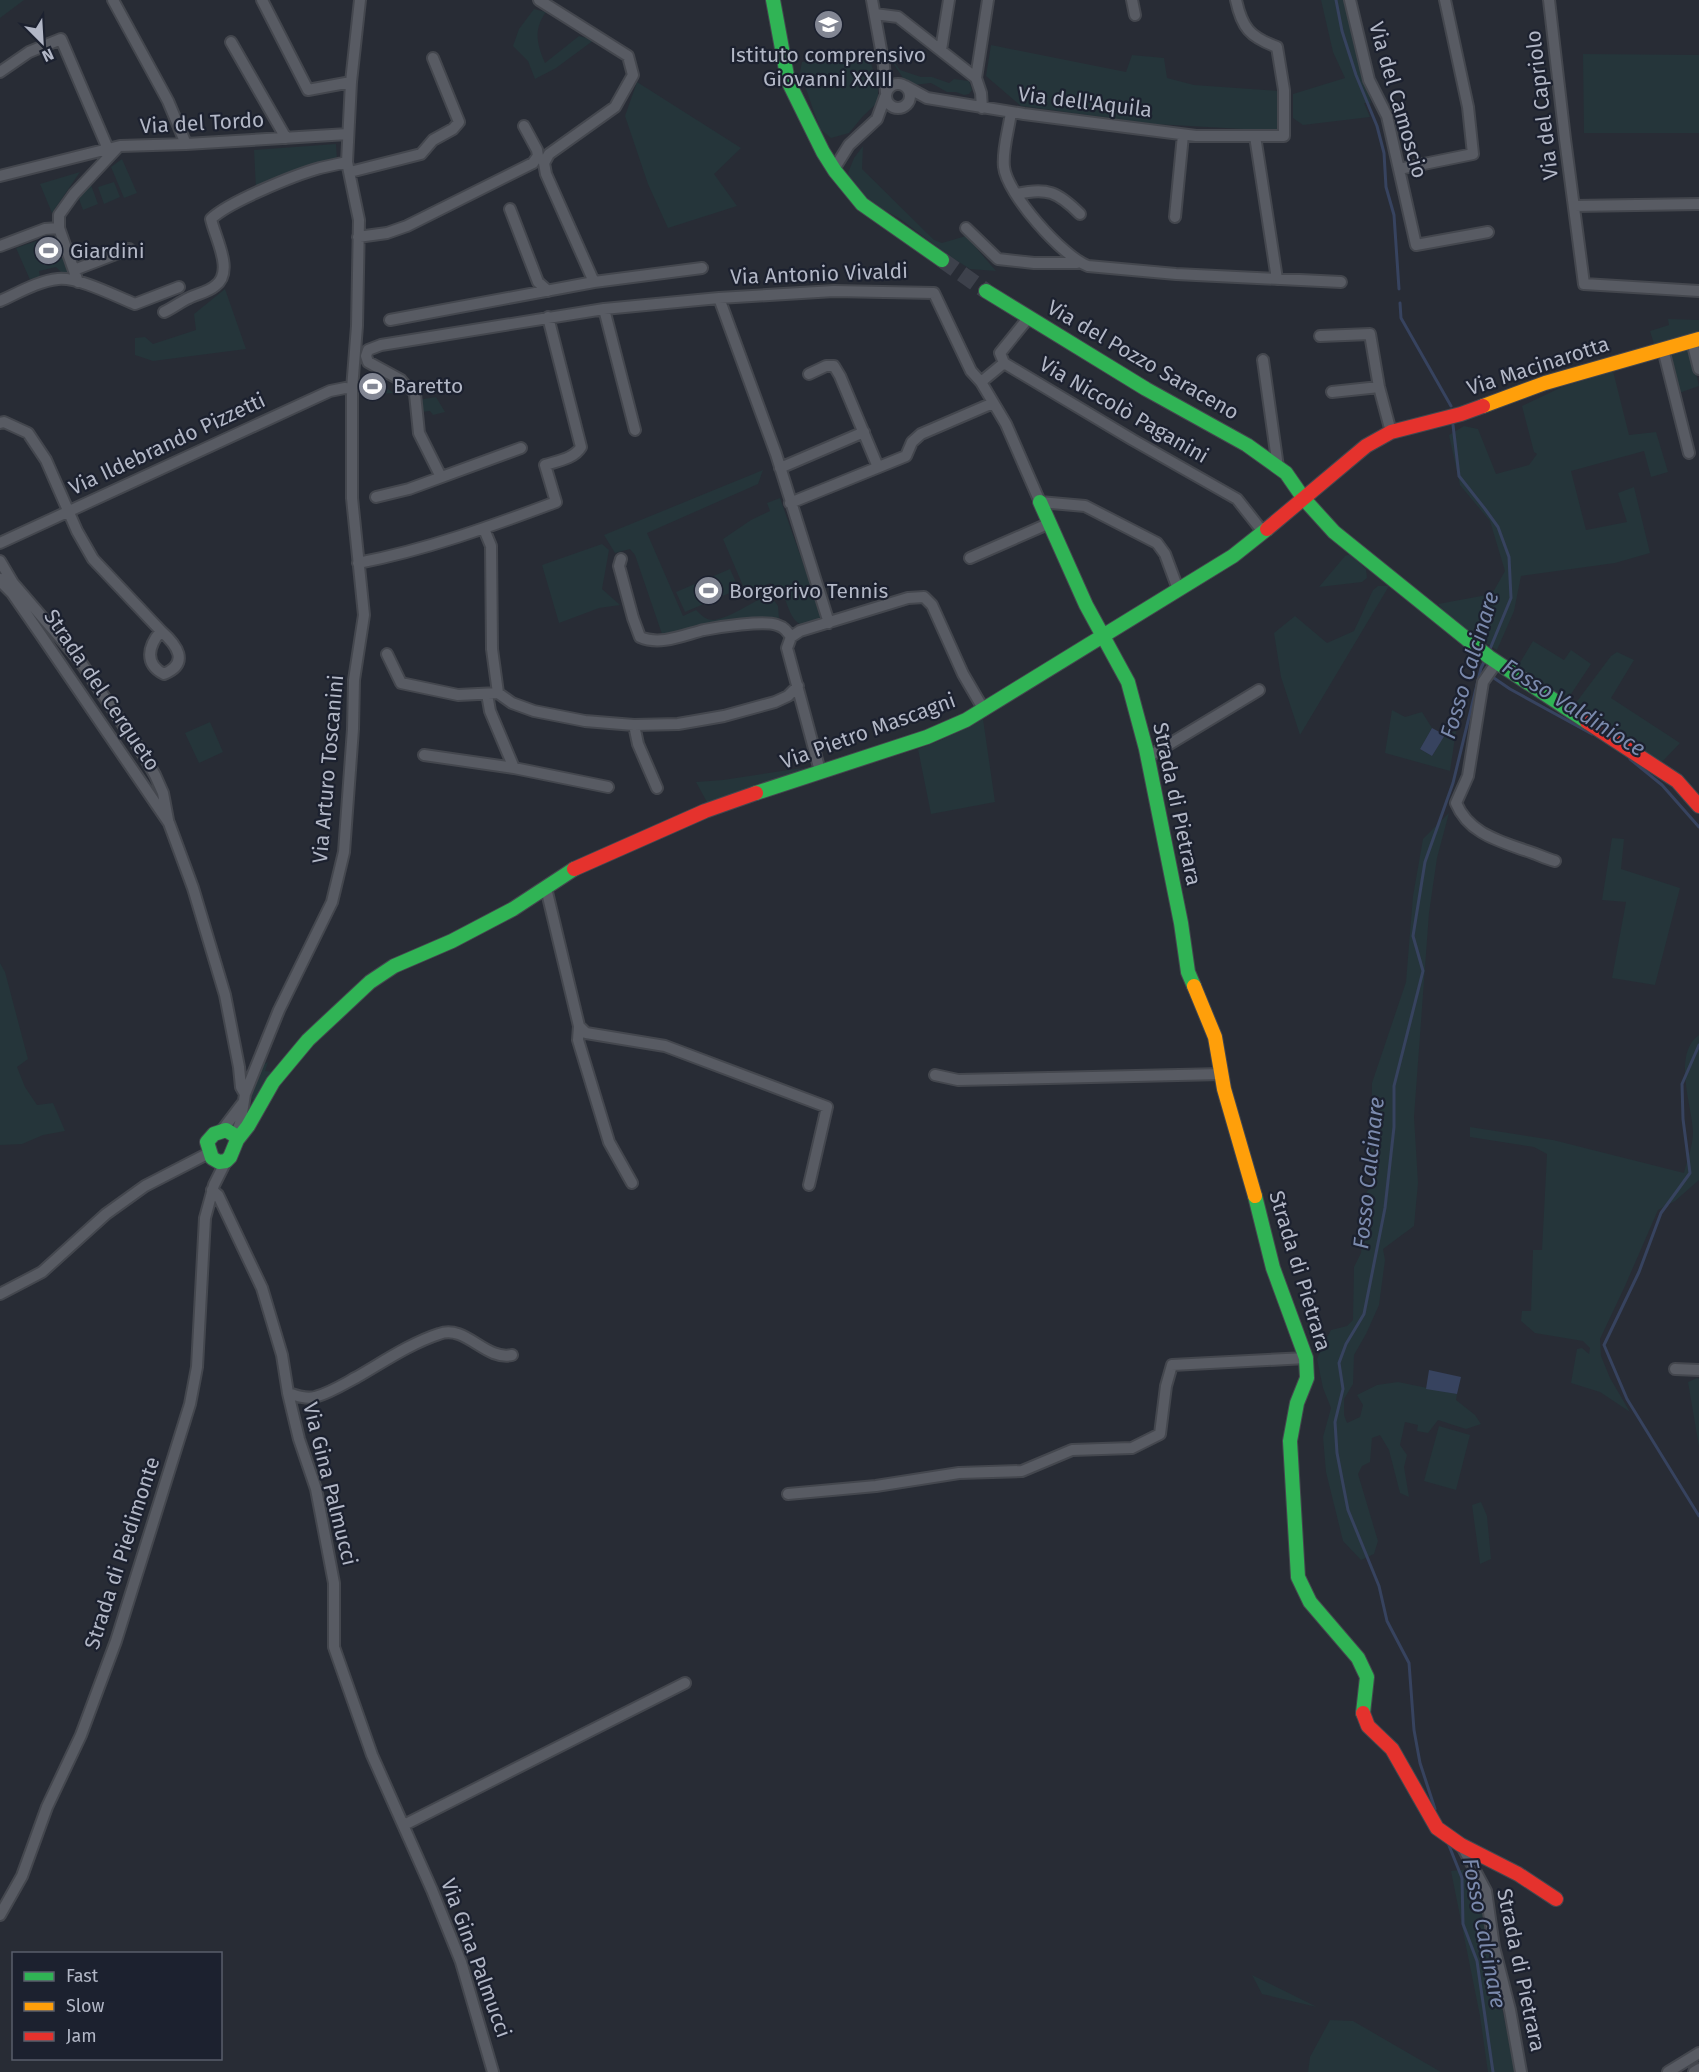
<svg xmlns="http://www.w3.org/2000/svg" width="1699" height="2072" font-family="'Fira Sans',sans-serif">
	<rect width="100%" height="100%" fill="#282c35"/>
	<path fill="#25353a" d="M0 0H24L0 18Z
		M1321 0H1345L1371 103H1364L1370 117 1303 125 1293 118V94L1345 78 1333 52Z
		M534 9 546 12C533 30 537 44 545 63L579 36 594 40 556 68 535 79 528 61 513 46 519 29Z
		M991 45 1126 72 1132 55 1164 58 1167 78 1194 85 1279 91V129L1261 130 1154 124 1021 106 986 76Z
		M867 50 878 86V102L863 116 849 133 831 138 820 129 800 72 802 62Z
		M1583 54 1699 55V133H1584Z
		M892 59 900 70 921 77H932L949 83 954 79 969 81 972 90 969 94 964 95 956 92H947L931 83 913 85 905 81 893 63Z
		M637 82 741 148 714 174 737 206 668 228 648 184 625 116Z
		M336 144 337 161 256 189 254 150Z
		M863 146 862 169 934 240 942 243 966 236 996 271 970 269 945 253 899 218 861 199 849 181 848 173 854 158Z
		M122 159 137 193 124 198 111 167Z
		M80 172 52 213 40 184Z
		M114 182 120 197 104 204 98 187Z
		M91 185 98 204 83 210 78 196Z
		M48 237 54 240 69 271 63 274 56 267 39 271 40 277 31 282 16 248Z
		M225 289 246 349 153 361 135 355V338L145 337 153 344 196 330 194 314Z
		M1668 319 1699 320V332L1654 344 1650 331 1669 325Z
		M1690 348 1699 386 1679 393 1669 354Z
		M1613 371 1629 435 1656 432 1668 472 1651 477 1644 451 1571 471 1586 530 1627 522 1618 493 1634 487 1650 553 1615 563 1521 576 1514 611 1497 650 1455 624 1438 604 1492 594 1505 571 1490 521 1460 485 1449 435 1464 426 1478 429 1496 474 1529 465 1537 454 1534 452 1522 406 1562 387Z
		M365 377H369L394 393 360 395 362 380Z
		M436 397 445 412 433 415 430 411 421 412 418 400Z
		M763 470 758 484 647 533 683 616 696 610C701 615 706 620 713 620 727 619 750 604 763 597L770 595 778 606 779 618 774 621 734 622 662 634 635 555 630 549 615 553 604 535Z
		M780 498 822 617C794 639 790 610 782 591L770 583 740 597 739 593 744 588 723 539 751 520 770 511 767 503Z
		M602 544 609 550 602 589 620 605 599 608 559 623 542 565Z
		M1350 554 1366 569 1367 578 1362 582 1319 587 1345 556Z
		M730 569 739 589 685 612 676 592Z
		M1378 586H1389L1300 735 1281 677 1274 633 1295 616 1327 643 1354 631 1373 590Z
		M1533 641 1564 660 1571 650 1591 664 1565 703 1518 666Z
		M1617 652 1634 660 1611 698 1680 743 1661 763 1575 704 1611 656Z
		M1392 710 1405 717 1422 712 1432 728 1420 749 1432 756 1445 735 1456 731 1450 771 1385 753Z
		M983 719 995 802 931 814 918 749 941 740Z
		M210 722 223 752 199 763 185 733Z
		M808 767 708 804 696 782 723 780Z
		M1449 813 1437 858 1429 913 1414 1117 1418 1183 1414 1226 1383 1249 1385 1260 1379 1305 1366 1334 1354 1355 1353 1384 1344 1399V1415L1347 1423 1360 1417 1363 1405 1357 1395 1377 1385 1398 1382 1457 1394 1456 1400 1475 1415 1481 1424 1466 1429 1438 1420 1428 1433 1417 1431 1418 1425 1405 1422 1400 1445 1407 1455 1404 1467 1409 1497 1400 1493 1389 1450 1380 1435 1372 1438 1370 1462 1362 1466 1358 1474 1378 1541 1374 1554 1361 1560 1343 1541 1326 1472 1323 1437 1331 1408 1323 1388 1317 1359 1324 1343 1331 1330 1347 1326 1353 1320 1354 1267 1361 1253 1363 1225 1361 1199 1373 1184 1371 1159 1372 1083 1406 982 1413 896 1423 839Z
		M1612 838 1624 839 1621 869 1680 888 1655 985 1612 978 1626 902 1602 900Z
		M0 963 5 972 28 1059 17 1067 25 1087 37 1105 53 1103 65 1131 43 1135 22 1144 0 1145Z
		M1699 1035V1180L1675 1201 1658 1210 1625 1286 1600 1339 1601 1356 1610 1378 1630 1412 1600 1392 1571 1383 1577 1349 1582 1348 1589 1354 1590 1348 1583 1341 1535 1333 1521 1321 1522 1311H1531L1533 1250H1542L1547 1154 1534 1147 1470 1137V1127L1553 1140 1684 1173C1687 1161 1693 1145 1693 1132 1692 1105 1672 1054 1699 1035Z
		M268 1062 265 1071 274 1072 256 1102 249 1096 259 1067Z
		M1697 1378 1699 1379V1447L1688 1382Z
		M1439 1426 1470 1435 1456 1490 1424 1481Z
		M1481 1502 1487 1516 1491 1559 1480 1564 1472 1505Z
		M1471 1869 1480 1898 1515 2072H1488L1480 2016 1451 1871Z
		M1252 1975 1317 2007 1262 1994Z
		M1330 2020 1353 2021 1441 2072H1308L1310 2057Z"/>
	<path fill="#37435f" d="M1432 728 1445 735 1432 756 1420 749Z
		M1429 1370 1461 1377 1457 1394 1426 1389Z"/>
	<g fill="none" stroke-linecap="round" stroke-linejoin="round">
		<path stroke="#37435f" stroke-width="3" d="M1336 0 1342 31 1356 75 1377 126 1384 153 1386 187 1394 215 1399 289
			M1400 303 1401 318 1451 406
			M1453 425 1459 476 1485 509 1498 527 1509 557 1511 598 1490 649
			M1491 676 1510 689 1592 734
			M1630 759 1662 785 1699 827
			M1699 1045 1682 1084 1683 1119 1690 1173 1661 1213 1639 1272 1604 1345 1627 1399 1699 1516
			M1435 1809 1420 1763 1414 1730 1409 1663 1387 1621 1379 1586 1348 1510 1337 1453 1335 1422 1343 1389 1339 1363 1346 1344 1364 1314 1385 1208 1394 1127V1086L1423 971 1413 936 1425 862 1453 783 1481 668 1485 660
			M1448 1843 1462 1878 1463 1924 1477 1961 1493 2072"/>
		<path stroke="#3d414b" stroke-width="16" stroke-dasharray="16 8" stroke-linecap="butt" d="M942 260 986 291"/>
		<defs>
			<path id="street" d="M113 0 168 101 186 144
				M262 0 308 90 351 82
				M539 0 628 56 633 75 615 107 549 154 544 163 546 174 594 282
				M872 0 884 66 886 93
				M1132 0 1135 15
				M1350 0 1369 80 1387 116 1416 245 1488 232
				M1549 0 1565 139 1584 284 1699 291
				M875 14 898 17 976 78 981 93 982 108
				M231 42 286 138
				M941 50 949 0
				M0 72 29 52 61 39 108 149
				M976 78 988 0
				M886 96a12 12 0 1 1 24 0a12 12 0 1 1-24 0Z
				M905 86 927 98 1024 114 1196 136H1284V90L1277 47C1250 37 1242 28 1236 0
				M1011 112C1009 129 1002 150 1004 167 1007 194 1063 257 1088 266L1176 274 1341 282
				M1255 136 1277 279
				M834 169 849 145 877 119 885 97
				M1399 169 1473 154 1468 107 1445 0
				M350 172 421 154 433 140 453 129 459 122 433 58
				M0 176 120 146 186 144 348 134
				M1017 194C1047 187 1058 192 1080 214
				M1574 206 1699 204
				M510 209 538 282 548 291
				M1175 217 1183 135
				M966 228 998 259 1034 263H1077
				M358 237 387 233 407 226 533 163 538 156 537 150 524 126
				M0 246 45 229 59 228
				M74 270 129 249
				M78 282 59 228V215L74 194 117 148
				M719 298 776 454 829 623
				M0 301C18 293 38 281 58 279 79 277 115 296 135 304L179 287
				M604 309 635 430
				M164 312C173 308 180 302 189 298 197 294 208 292 215 286 235 272 215 238 211 219 228 202 295 175 320 168 329 166 338 164 347 162
				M1029 317 1000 353 1004 363 1133 440 1237 499 1263 532
				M390 320 594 282 702 268
				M1320 336 1370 334 1379 387 1391 432
				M1692 341 1699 369
				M1663 349 1689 453
				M1263 360 1278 467
				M809 374 826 366H834L840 376 878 467
				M981 382 1004 363
				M400 385C407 385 412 388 415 394L419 433 441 477
				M405 385 401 380 368 362 366 356 368 350 381 345 604 309 719 298 834 291 934 293 971 371 981 382 1006 424 1040 502 1085 506 1157 543 1165 554 1178 589
				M1332 392 1379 387
				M0 423 4 422 28 433 46 460 77 531 93 559 161 631C177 645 190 663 164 674 144 664 148 646 161 631
				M780 468 864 432
				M376 497 409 489 521 448
				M790 503 906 456 912 442 921 434 993 403
				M484 529 491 546 492 649 498 693
				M0 543 330 391 345 388 352 389
				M970 558 1050 523
				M621 559 619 566 633 618 640 637C660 646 684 635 704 630 719 627 764 620 777 625 784 627 787 631 791 637
				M0 561 13 583
				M358 563C426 550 492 526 556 502L545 465C557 461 574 459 581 447L548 317
				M1 579 13 583 80 661 143 754 155 775 163 793 168 820
				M0 581 12 593 41 635 169 823 193 888 225 995 239 1067 241 1087 245 1094
				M387 654 401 683 458 695 498 693 512 703 534 711 585 721 634 725 678 724 724 716 775 702 788 696 798 686
				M1497 662 1483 682 1468 776 1456 803C1468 832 1496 840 1524 850 1535 853 1544 858 1555 861
				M487 694 490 711 514 768
				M634 725 638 744 657 788
				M424 755 514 768 608 787
				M1148 757 1259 690
				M820 771 787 648 791 637 800 631 908 598 924 597 932 605 963 674 984 710
				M546 888 579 1026 586 1033 665 1046 827 1107 809 1185
				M579 1026 578 1040 609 1142 632 1183
				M935 1075 958 1080 1222 1074
				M223 1129 242 1104
				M236 1135 241 1120 245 1094 279 1010 332 902 344 852 353 729 354 680 364 615 352 498V389L357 326 359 220 347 162 351 82 360 0
				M212 1190 218 1195 262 1288 282 1355 288 1393 299 1439 316 1489 334 1583V1647L372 1755 432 1890 461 1962 493 2072
				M0 1294 42 1272 106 1214 145 1186 209 1153
				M1675 1369 1699 1370
				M288 1393C297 1396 306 1399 315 1397 330 1393 344 1384 357 1377 383 1362 411 1343 439 1334 466 1324 485 1361 512 1355
				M788 1494 876 1486 959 1473 1022 1471 1072 1450 1132 1448 1160 1434 1166 1386 1172 1365 1306 1358
				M404 1825 685 1683
				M1463 1848 1486 1891 1494 1947 1510 2010 1521 2072
				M0 1915 22 1876 47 1807 81 1735 116 1641 190 1404 197 1367 205 1218 214 1185 226 1161
				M1668 2072 1699 2053
				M1694 2072 1699 2069"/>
			<path id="fast" d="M773 0 788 81 823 152 835 171 862 204 942 260
				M986 291 1146 389 1247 445 1286 473 1304 499 1334 532 1489 657 1587 722
				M1040 502 1086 605 1128 682 1146 749 1181 923 1188 972 1194 986
				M756 793 927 737 966 720 1233 556 1267 529
				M237 1140 234 1135 226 1130 214 1134 207 1142 212 1158 219 1162 226 1161 230 1157 237 1140 248 1126 273 1082 308 1040 370 982 394 966 452 941 513 909 574 869
				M1255 1196 1273 1268 1306 1358 1307 1378 1297 1403 1290 1441 1298 1577 1310 1602 1358 1658 1367 1677 1363 1713"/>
			<path id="slow" d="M1483 406 1545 383 1699 339
				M1194 986 1215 1037 1224 1089 1255 1196"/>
			<path id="jam" d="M1267 529 1366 446 1391 432 1461 414 1483 406
				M1587 722 1677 781 1699 806
				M574 869 705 811 756 793
				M1363 1713 1368 1726 1392 1749 1437 1828 1461 1845 1518 1874 1556 1899"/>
		</defs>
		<use href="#street" stroke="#44474e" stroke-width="14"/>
		<use href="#fast" stroke="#44474e" stroke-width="16"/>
		<use href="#slow" stroke="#44474e" stroke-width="16"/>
		<use href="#jam" stroke="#44474e" stroke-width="16"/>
		<use href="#street" stroke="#585b63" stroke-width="10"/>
		<use href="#fast" stroke="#30b455" stroke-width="14"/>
		<use href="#slow" stroke="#ff9f0a" stroke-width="14"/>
		<use href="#jam" stroke="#e5322d" stroke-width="14"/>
	</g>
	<defs>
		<symbol id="school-disc" viewBox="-11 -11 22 22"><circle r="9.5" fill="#828693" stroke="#1c212f"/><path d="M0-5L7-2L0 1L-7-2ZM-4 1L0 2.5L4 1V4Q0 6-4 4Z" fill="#fff"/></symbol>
		<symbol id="stadium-disc" viewBox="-11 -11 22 22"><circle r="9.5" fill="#828693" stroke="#1c212f"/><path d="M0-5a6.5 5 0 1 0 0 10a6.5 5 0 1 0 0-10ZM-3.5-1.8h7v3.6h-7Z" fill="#fff"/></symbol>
	</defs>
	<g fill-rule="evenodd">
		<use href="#school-disc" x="812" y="8" width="33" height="33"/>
		<use href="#stadium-disc" x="32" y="234" width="33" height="33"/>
		<use href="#stadium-disc" x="356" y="370" width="33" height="33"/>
		<use href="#stadium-disc" x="692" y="574" width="33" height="33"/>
	</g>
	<g text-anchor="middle" stroke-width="4.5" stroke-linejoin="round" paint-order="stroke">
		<g font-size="21" fill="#b2b7c6" stroke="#1c212f" text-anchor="start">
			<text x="828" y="62" text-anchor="middle">Istituto comprensivo<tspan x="828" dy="24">Giovanni XXIII</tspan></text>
			<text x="70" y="258">Giardini</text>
			<text x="393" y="393">Baretto</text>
			<text x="729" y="598">Borgorivo Tennis</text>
		</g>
		<g font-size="21" fill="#b2b7c6" stroke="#1c212f">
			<text transform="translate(1398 100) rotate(74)" y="7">Via del Camoscio</text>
			<text transform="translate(1085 102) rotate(7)" y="7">Via dell'Aquila</text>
			<text transform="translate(1542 105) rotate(-97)" y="7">Via del Capriolo</text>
			<text transform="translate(202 123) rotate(-3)" y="7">Via del Tordo</text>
			<text transform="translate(819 274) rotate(-2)" y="7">Via Antonio Vivaldi</text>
			<text transform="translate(1143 360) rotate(30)" y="7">Via del Pozzo Saraceno</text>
			<text transform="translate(1538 366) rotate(-18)" y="7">Via Macinarotta</text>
			<text transform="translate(1124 410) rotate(30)" y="7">Via Niccolò Paganini</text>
			<text transform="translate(167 444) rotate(-25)" y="7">Via Ildebrando Pizzetti</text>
			<text transform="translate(102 690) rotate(56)" y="7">Strada del Cerqueto</text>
			<text transform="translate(868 731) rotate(-20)" y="7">Via Pietro Mascagni</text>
			<text transform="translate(328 769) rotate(-85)" y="7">Via Arturo Toscanini</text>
			<text transform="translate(1177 804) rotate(78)" y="7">Strada di Pietrara</text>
			<text transform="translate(1300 1271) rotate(73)" y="7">Strada di Pietrara</text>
			<text transform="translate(330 1484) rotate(76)" y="7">Via Gina Palmucci</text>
			<text transform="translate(122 1553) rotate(-72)" y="7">Strada di Piedimonte</text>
			<text transform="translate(476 1958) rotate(70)" y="7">Via Gina Palmucci</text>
			<text transform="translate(1521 1970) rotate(78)" y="7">Strada di Pietrara</text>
		</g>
		<g font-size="22" font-style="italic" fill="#7b8aad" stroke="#1c212f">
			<text transform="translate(1469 665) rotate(-73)" y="8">Fosso Calcinare</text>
			<text transform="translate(1574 707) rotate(32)" y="8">Fosso Valdinioce</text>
			<text transform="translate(1368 1173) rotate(-84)" y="8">Fosso Calcinare</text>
			<text transform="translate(1485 1933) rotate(79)" y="8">Fosso Calcinare</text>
		</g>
	</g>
	<rect x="12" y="1952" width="210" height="108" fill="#1c212f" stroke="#585d6b" stroke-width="1.5"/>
	<rect x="24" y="1972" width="30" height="9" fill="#30b455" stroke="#585d6b" stroke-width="1.5"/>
	<text x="66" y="1982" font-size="18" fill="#b2b7c6">Fast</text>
	<rect x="24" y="2002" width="30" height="9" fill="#ff9f0a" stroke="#585d6b" stroke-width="1.5"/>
	<text x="66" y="2012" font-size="18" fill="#b2b7c6">Slow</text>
	<rect x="24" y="2032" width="30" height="9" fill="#e5322d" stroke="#585d6b" stroke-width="1.5"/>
	<text x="66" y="2042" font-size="18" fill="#b2b7c6">Jam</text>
	<g transform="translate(42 42) rotate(156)" stroke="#1c212f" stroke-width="4.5" paint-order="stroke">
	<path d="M0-4.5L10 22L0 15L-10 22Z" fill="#b2b7c6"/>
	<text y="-9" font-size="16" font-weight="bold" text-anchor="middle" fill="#b2b7c6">N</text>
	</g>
</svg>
